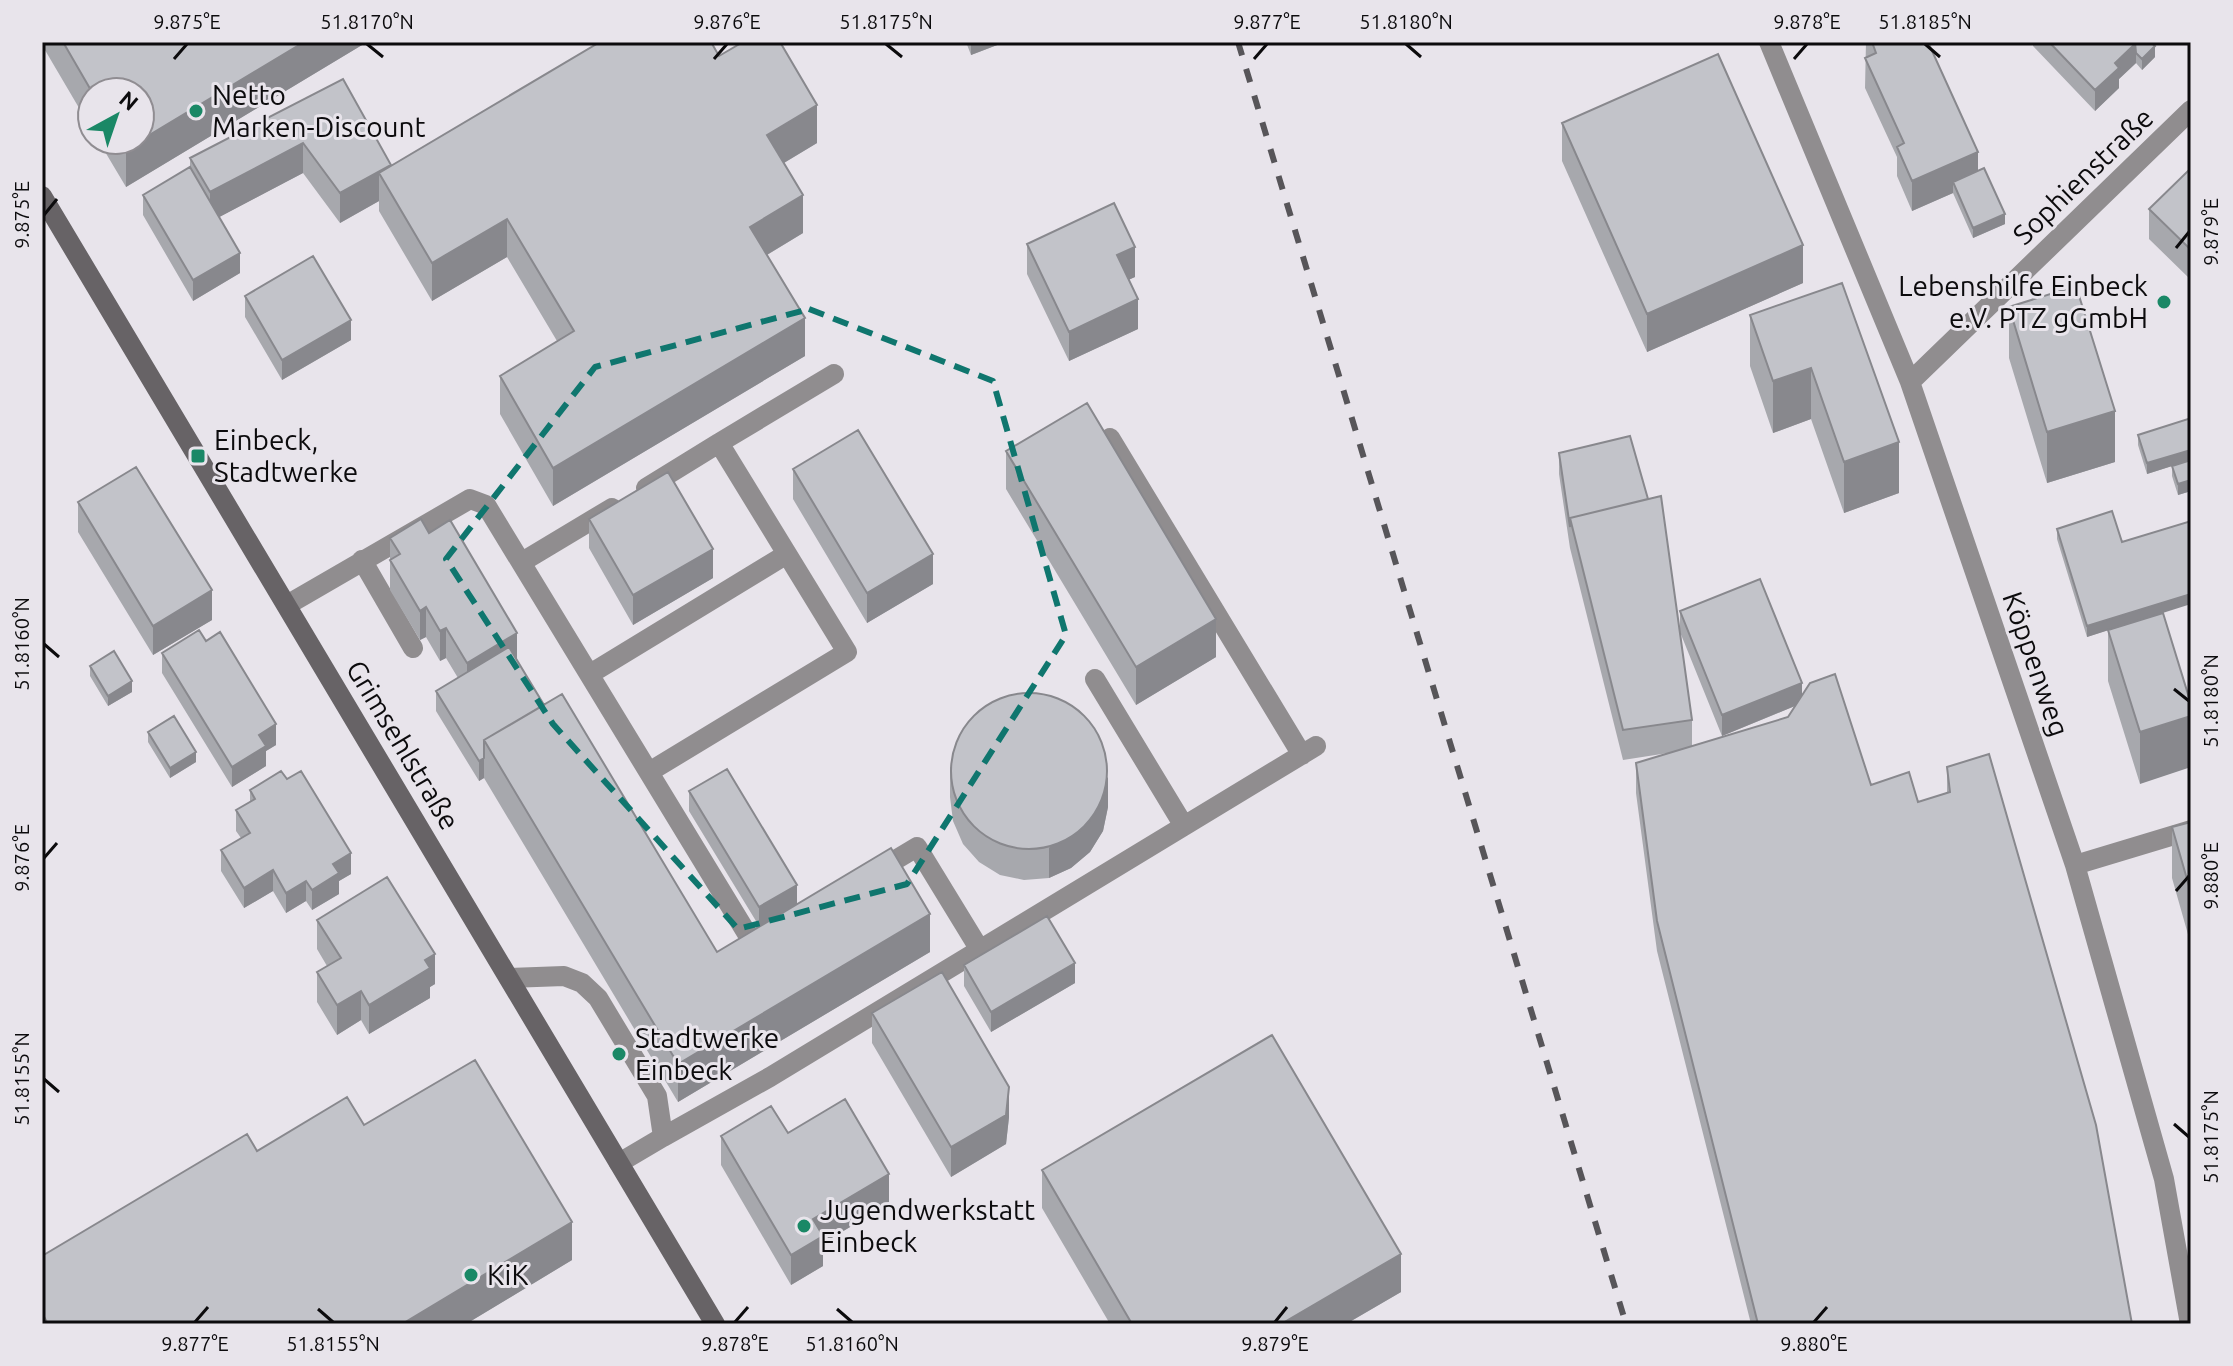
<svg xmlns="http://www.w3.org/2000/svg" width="2233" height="1366" font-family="Ubuntu,sans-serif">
	<rect width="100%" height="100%" fill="#e8e4eb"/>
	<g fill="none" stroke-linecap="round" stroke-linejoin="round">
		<path stroke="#908d8f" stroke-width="20" d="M1110 438 1302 755
			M719 443 834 374
			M646 488 719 443 787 554
			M362 560 413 648
			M522 562 612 508
			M287 605 470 499 486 505 754 945 764 940
			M590 674 787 554 847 652 649 772
			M1095 679 1184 826
			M877 871 917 847 980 950
			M509 978 564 976 582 983 598 998 657 1096 663 1137 619 1163
			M663 1137 770 1077 1316 746"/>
		<path stroke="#908d8f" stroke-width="20" d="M1769 42 1910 382 2075 865 2164 1179 2190 1324
			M1910 382 2191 110
			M2075 865 2191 830"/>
		<path stroke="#676366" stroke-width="20" d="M42 196 715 1324"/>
		<path stroke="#575559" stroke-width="6" stroke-dasharray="14 14" stroke-linecap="butt" d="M1238 42 1626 1324"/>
	</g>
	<path fill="#a7a8ad" d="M42 42H367L126 187 98 140H140L92 92V130L42 45Z
		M966 42H1005L971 55Z
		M1866 42H1928L1978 171 2005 224 1973 238 1953 193 1912 211 1897 176V157L1865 88Z
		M2033 42H2150L2155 57 2142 70 2136 63 2119 79V88L2095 111 2033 46Z
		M719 56 817 143 784 163 803 233 767 255 805 356 553 506 500 414V376L557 341 507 257 432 301 379 211V201L340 223 303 173 219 217 240 273 193 301 143 215V195L190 167V158L343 79 391 166Z
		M1562 123 1803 283 1647 352 1562 161Z
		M2191 168V280L2149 239V209Z
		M1027 244 1135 277 1128 280 1138 329 1069 361 1027 274Z
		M1842 283 1899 493 1844 513 1811 419 1773 433 1750 366V315Z
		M245 296 351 340 282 380 245 317Z
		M2009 307 2115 462 2047 483 2009 358Z
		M2191 418V491L2178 495 2172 476V466L2147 474 2138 445V435Z
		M1006 451 1216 657 1136 705 1006 489Z
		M1559 453 1692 720V746L1788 717 1795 706 1722 736 1680 632V611L1802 695 1871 785 1918 802 1947 793V767L2132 1324H1751L1657 951 1636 793V763L1668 753 1623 760 1570 548 1559 474Z
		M793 469 933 584 867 623 793 499Z
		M78 502 212 620 153 655 78 532Z
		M589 519 713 578 633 625 589 548Z
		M2057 529 2122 542 2163 613 2140 784 2108 681V630L2087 637 2057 539Z
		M429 533 517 661 544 705 717 952 759 926 689 811V791L797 904 930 952 678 1102 484 778 479 781 436 711V691L458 678 446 658 440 661 426 637 420 640 390 590V538Z
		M162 653 276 745 266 751V766L232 787 162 673Z
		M90 666 132 692 108 706 90 676Z
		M148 732 196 762 170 778 148 742Z
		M950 767 1108 807 1103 831 1090 852 1071 868 1049 878 1024 880 1000 875 979 862 963 844 953 821 950 797Z
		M250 790 351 874 339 881V894L312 910 306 901 286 913 273 891 244 908 221 871V850L241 838 236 831V810L250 802Z
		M2191 822V945L2172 878V827Z
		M317 920 435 984 430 987V998L369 1034 361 1020 337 1035 317 1002V972L327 966 317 949Z
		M964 965 1075 983 991 1032 964 986Z
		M872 1013 1009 1117 1006 1144 951 1177 872 1043Z
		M364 1125 572 1260 466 1324H42V1256L257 1151Z
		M788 1133 889 1204 823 1243V1266L791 1285 721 1165V1136Z
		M1042 1170 1401 1292 1346 1324H1110L1042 1208Z"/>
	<path fill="#88888d" d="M304 42H367L126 187V149Z
		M971 42H1005L971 55Z
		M2136 43V63L2119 79V88L2095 111V90L2115 63Z
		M2155 46V57L2142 70V59Z
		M817 105V143L767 173V135Z
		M303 143V173L210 222V192Z
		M1978 152V182H1953V193L1912 211V181Z
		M391 165V193L379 173V201L340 223V193Z
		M803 195V233L750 265V227Z
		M2005 214V224L1973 238V228Z
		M507 219V257L432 301V263Z
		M1803 245V283L1647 352V314Z
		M1135 247V277L1117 285V255Z
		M240 253V273L193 301V280Z
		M1138 299V329L1069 361V332Z
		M805 318V356L553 506V468Z
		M351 320V340L282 380V360Z
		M1811 368V419L1773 433V381Z
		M2115 411V462L2047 483V432Z
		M1899 442V493L1844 513V462Z
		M2191 450V460L2147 474V463Z
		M2191 480V491L2178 495V484Z
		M713 549V578L633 625V595Z
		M933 554V584L867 623V593Z
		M212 590V620L153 655V626Z
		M2191 594V604L2087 637V626Z
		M426 607V637L420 640V611Z
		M1216 619V657L1136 705V667Z
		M446 628V658L440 661V631Z
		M517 633V663L467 693V663Z
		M132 681V692L108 706V696Z
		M1802 683V703L1722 736V715Z
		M2191 716V767L2140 784V732Z
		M276 724V745L266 751V766L232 787V767L259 735Z
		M196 752V762L170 778V768Z
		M484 758V778L479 781V761Z
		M1108 777V807L1103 831 1090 852 1071 868 1049 878V848Z
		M351 853V874L339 881V894L312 910V890L333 864Z
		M273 870V891L244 908V888Z
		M306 881V901L286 913V893Z
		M797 885V905L759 928V907Z
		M930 914V952L678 1102V1064Z
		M435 954V984L430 987V998L369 1034V1005L425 960Z
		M1075 963V983L991 1032V1012Z
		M361 991V1020L337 1035V1005Z
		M1009 1087V1117L1006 1144 951 1177V1147Z
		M889 1174V1204L823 1243V1266L791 1285V1255L813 1219Z
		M572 1222V1260L466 1324H402Z
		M1401 1254V1292L1346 1324H1281Z"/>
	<path fill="#c2c3c9" stroke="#88888d" stroke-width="2" d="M63 42H304L126 149 121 140H140V92H92Z
		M600 42H711L719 56 743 42H780L817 105 767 135 803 195 750 227 805 318 553 468 500 376 574 331 507 219 432 263 379 173Z
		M1872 42H1928L1978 152 1912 181 1897 147 1904 143 1865 58 1876 53Z
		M2049 42H2135L2136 43 2115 63 2119 68 2095 90Z
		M2135 42H2150L2155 46 2142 59 2136 53Z
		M1718 54 1803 245 1647 314 1562 123Z
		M343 79 391 165 340 193 303 143 210 192 190 158Z
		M190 167 240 253 193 280 143 195Z
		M1984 168 2005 214 1973 228 1953 182Z
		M2191 168V250L2149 209Z
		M1114 203 1135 247 1117 255 1138 299 1069 332 1027 244Z
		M313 256 351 320 282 360 245 296Z
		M1842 283 1899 442 1844 462 1811 368 1773 381 1750 315Z
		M2076 286 2115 411 2047 432 2009 307Z
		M1087 403 1216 619 1136 667 1006 451Z
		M2191 418V450L2147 463 2138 435Z
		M858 430 933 554 867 593 793 469Z
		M1630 436 1648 499 1570 518V527L1559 453Z
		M2191 460V480L2178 484 2172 466Z
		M136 467 212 590 153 626 78 502Z
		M668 472 713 549 633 595 589 519Z
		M1661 496 1692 720 1623 730 1570 518Z
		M2112 511 2122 542 2191 521V594L2087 626 2057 529Z
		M421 519 429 533 450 520 517 633 467 663 446 628 440 631 426 607 420 611 390 560 400 554 390 538Z
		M1760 579 1802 683 1722 715 1680 611Z
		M2163 613 2191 704V716L2140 732 2108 630Z
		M199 630 206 641 220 632 276 724 259 735 266 746 232 767 162 653Z
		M509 647 544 705 484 740V758L479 761 436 691Z
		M114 651 132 681 108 696 90 666Z
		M1835 674 1871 785 1909 772 1918 802 1950 792 1947 767 1989 754 2096 1125 2132 1324H1758L1657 921 1636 763 1788 717 1810 683Z
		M951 771a78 78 0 1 1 156 0a78 78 0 1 1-156 0Z
		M562 694 717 952 891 848 930 914 678 1064 484 740Z
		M174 716 196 752 170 768 148 732Z
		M727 769 797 885 759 907 689 791Z
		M281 771 287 779 301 771 351 853 333 864 339 873 312 890 306 881 286 893 273 870 244 888 221 850 250 833 236 810 255 799 250 790Z
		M2191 822V893L2172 827Z
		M387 877 435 954 425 960 430 968 369 1005 361 991 337 1005 317 972 341 958 317 920Z
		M1047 916 1075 963 991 1012 964 965Z
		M942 972 1009 1087 1006 1115 951 1147 872 1013Z
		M1272 1035 1401 1254 1281 1324H1132L1042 1170Z
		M475 1060 572 1222 402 1324H48L42 1313V1256L247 1134 257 1151 347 1097 364 1125Z
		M845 1099 889 1174 813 1219 823 1236 791 1255 721 1136 771 1106 788 1133Z"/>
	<path fill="none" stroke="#0f766e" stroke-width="6" stroke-dasharray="16 10" stroke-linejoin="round" d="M809 309 993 381 1066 635 907 884 738 929 553 724 446 559 595 367Z"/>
	<path fill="none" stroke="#0c0b0d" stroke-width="3" d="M367 44 383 57M886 44 902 57M1406 44 1421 57M1925 44 1940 57M174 59 187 44M714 59 727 44M1254 59 1267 44M1794 59 1807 44M44 215 57 199M2176 248 2189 232M44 644 59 657M2174 689 2189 701M44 858 57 843M2176 891 2189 876M44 1079 59 1092M2174 1124 2189 1137M318 1309 333 1322M837 1309 852 1322M195 1322 208 1307M735 1322 748 1307M1275 1322 1287 1307M1814 1322 1827 1307"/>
	<g fill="#1a8866" stroke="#e8e4eb" stroke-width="3">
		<circle cx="196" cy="111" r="8"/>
		<circle cx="2164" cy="302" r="8"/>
		<rect x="190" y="448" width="16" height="16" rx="4"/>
		<circle cx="619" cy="1054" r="8"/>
		<circle cx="804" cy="1226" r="8"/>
		<circle cx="471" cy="1275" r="8"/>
	</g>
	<g text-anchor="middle" stroke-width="6" stroke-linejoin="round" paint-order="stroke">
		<g font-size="28" fill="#0c0b0d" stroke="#e8e4eb" text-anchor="start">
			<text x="212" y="105">Netto<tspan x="212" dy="32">Marken-Discount</tspan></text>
			<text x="2148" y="296" text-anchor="end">Lebenshilfe Einbeck<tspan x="2148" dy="32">e.V. PTZ gGmbH</tspan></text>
			<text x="214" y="450">Einbeck,<tspan x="214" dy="32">Stadtwerke</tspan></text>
			<text x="635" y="1048">Stadtwerke<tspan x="635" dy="32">Einbeck</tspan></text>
			<text x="820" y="1220">Jugendwerkstatt<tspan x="820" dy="32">Einbeck</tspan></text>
			<text x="487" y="1285">KiK</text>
		</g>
		<g font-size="28" fill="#0c0b0d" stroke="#e8e4eb">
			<text transform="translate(2083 176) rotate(-44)" y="10">Sophienstraße</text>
			<text transform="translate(2036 664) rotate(71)" y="10">Köppenweg</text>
			<text transform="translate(403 745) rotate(59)" y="10">Grimsehlstraße</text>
		</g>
	</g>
	<rect width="2233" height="1366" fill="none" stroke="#e8e4eb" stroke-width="88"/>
	<g transform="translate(116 116) rotate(40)"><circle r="38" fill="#e8e4eb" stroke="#908d92" stroke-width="2"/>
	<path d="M0-6L14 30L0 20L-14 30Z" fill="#1a8866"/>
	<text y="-12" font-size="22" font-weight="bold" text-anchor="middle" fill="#0c0b0d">N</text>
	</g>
	<rect x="44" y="44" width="2145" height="1278" fill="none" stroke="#0c0b0d" stroke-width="3"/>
	<g font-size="20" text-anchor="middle" fill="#0c0b0d">
		<text x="187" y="29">9.875°E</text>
		<text x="367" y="29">51.8170°N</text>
		<text x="727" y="29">9.876°E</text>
		<text x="886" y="29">51.8175°N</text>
		<text x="1267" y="29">9.877°E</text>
		<text x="1406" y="29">51.8180°N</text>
		<text x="1807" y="29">9.878°E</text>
		<text x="1925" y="29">51.8185°N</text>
		<text transform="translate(22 215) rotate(-90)" y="7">9.875°E</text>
		<text transform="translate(2211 232) rotate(-90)" y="7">9.879°E</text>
		<text transform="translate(22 644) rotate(-90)" y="7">51.8160°N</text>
		<text transform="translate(2211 701) rotate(-90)" y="7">51.8180°N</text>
		<text transform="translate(22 858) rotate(-90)" y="7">9.876°E</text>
		<text transform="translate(2211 876) rotate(-90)" y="7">9.880°E</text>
		<text transform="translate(22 1079) rotate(-90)" y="7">51.8155°N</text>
		<text transform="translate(2211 1137) rotate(-90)" y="7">51.8175°N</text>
		<text x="195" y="1351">9.877°E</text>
		<text x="333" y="1351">51.8155°N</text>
		<text x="735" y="1351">9.878°E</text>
		<text x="852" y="1351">51.8160°N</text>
		<text x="1275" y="1351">9.879°E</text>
		<text x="1814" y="1351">9.880°E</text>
	</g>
</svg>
